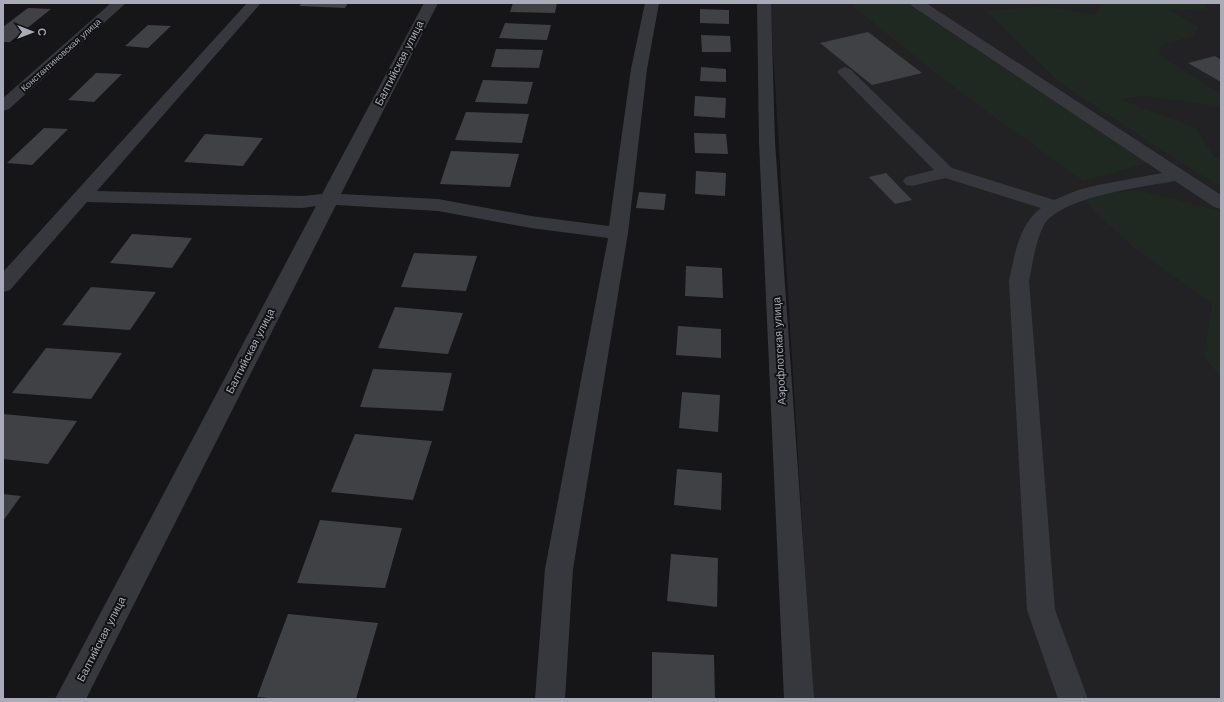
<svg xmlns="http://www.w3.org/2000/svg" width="1224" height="702" font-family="'Work Sans',sans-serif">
	<rect width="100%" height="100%" fill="#161618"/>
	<path fill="#222225" d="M770 3H1221V699H813Z"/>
	<path fill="#202822" d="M850 3H920L1151 162 1083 181C1004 124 924 67 850 3Z
		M1102 3H1204L1210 11 1167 9 1199 27 1193 36 1161 46 1159 55 1221 94V106L1143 96 1119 99 1196 128 1214 157 1221 160V187L1156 147 1059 82 986 11 1044 6 1095 15Z
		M1138 190 1217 210 1221 214V378L1204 356 1212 303 1135 249 1077 194Z"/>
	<path fill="#404145" d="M302 3H348L345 8 299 6Z
		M513 3H557L555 13 510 12Z
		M28 8 51 9 10 42H3V27Z
		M700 9 729 10V24L700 23Z
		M505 23 551 25 547 40 499 38Z
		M148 25 171 26 148 48 125 46Z
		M868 32 922 73 872 85 820 43Z
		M701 35 730 36 731 52H702Z
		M496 49 543 50 539 68 491 67Z
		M1215 56 1221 60V82L1188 63Z
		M701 67 726 69V82L700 81Z
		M96 73 122 74 94 102 68 100Z
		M483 80 533 82 527 104 475 102Z
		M695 96 726 98 725 118 694 116Z
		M466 112 529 114 522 143 455 140Z
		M44 128 68 129 32 165 7 163Z
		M694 133 726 134 728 154 695 153Z
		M205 134 263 138 243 166 184 162Z
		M451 151 519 154 510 187 440 184Z
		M696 171 726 173 725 196 695 194Z
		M886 173 912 200 895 204 869 177Z
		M639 192 666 194 664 210 636 208Z
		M132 234 192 238 172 268 110 263Z
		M414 253 477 256 466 291 401 287Z
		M686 266 722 268 723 298 685 296Z
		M91 287 156 292 130 330 62 325Z
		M395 307 463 313 448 354 378 348Z
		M678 326 721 329V358L676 355Z
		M46 348 122 353 91 399 12 393Z
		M373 369 452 373 443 411 360 407Z
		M682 392 720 395 718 432 679 428Z
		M3 414 77 421 48 464 3 459Z
		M355 434 432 441 413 500 331 492Z
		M677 469 722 473 721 510 674 505Z
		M3 494 21 496 3 521Z
		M320 520 402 528 385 588 297 583Z
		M671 554 718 558 717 607 667 601Z
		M288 614 378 623 356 699H279L257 697Z
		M652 652 714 655 715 699H652Z"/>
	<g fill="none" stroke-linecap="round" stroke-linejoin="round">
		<path fill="#37383d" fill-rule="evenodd" d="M111 3H126L9 109 3 111V98Z
			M247 3H261L97 191 302 196 322 194 424 3H438L341 194 438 199 531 216 609 226 631 69 645 3H659L647 69 628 233 573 569 565 699H535L545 569 608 238 531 228 438 211 336 205 86 699H55L316 206 302 208 87 202 10 290 3 292V272Z
			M757 3H771L775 142 814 699H784L759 142Z
			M910 3H926L1221 195V209L1214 207 1175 181C1143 187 1062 196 1044 225 1035 242 1033 263 1029 281L1055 610 1088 699H1058L1027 610 1009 281C1015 254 1018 226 1041 208L945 178 912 186 906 185 903 181 906 177 934 170 837 72 840 69 845 67 850 69 952 168 1054 200 1078 190 1098 185 1162 173 912 6Z"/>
	</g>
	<g text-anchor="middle" stroke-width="4" stroke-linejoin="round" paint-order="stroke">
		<g font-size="9" fill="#a9acb8" stroke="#111113">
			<text transform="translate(61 55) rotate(-42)" y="3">Константиновская улица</text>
		</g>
		<g font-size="11" fill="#a9acb8" stroke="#111113">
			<text transform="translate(399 63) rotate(-63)" y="4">Балтийская улица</text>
			<text transform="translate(250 351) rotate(-63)" y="4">Балтийская улица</text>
			<text transform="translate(779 351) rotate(-93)" y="4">Аэрофлотская улица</text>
			<text transform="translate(101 639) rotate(-63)" y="4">Балтийская улица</text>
		</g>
	</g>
	<rect width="1224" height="702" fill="none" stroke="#a9acb8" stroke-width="8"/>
	<g transform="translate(32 32) rotate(90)" stroke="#111113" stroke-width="3" paint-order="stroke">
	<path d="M0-3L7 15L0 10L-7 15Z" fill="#a9acb8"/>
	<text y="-6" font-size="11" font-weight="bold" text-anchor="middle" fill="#a9acb8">С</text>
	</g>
</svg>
